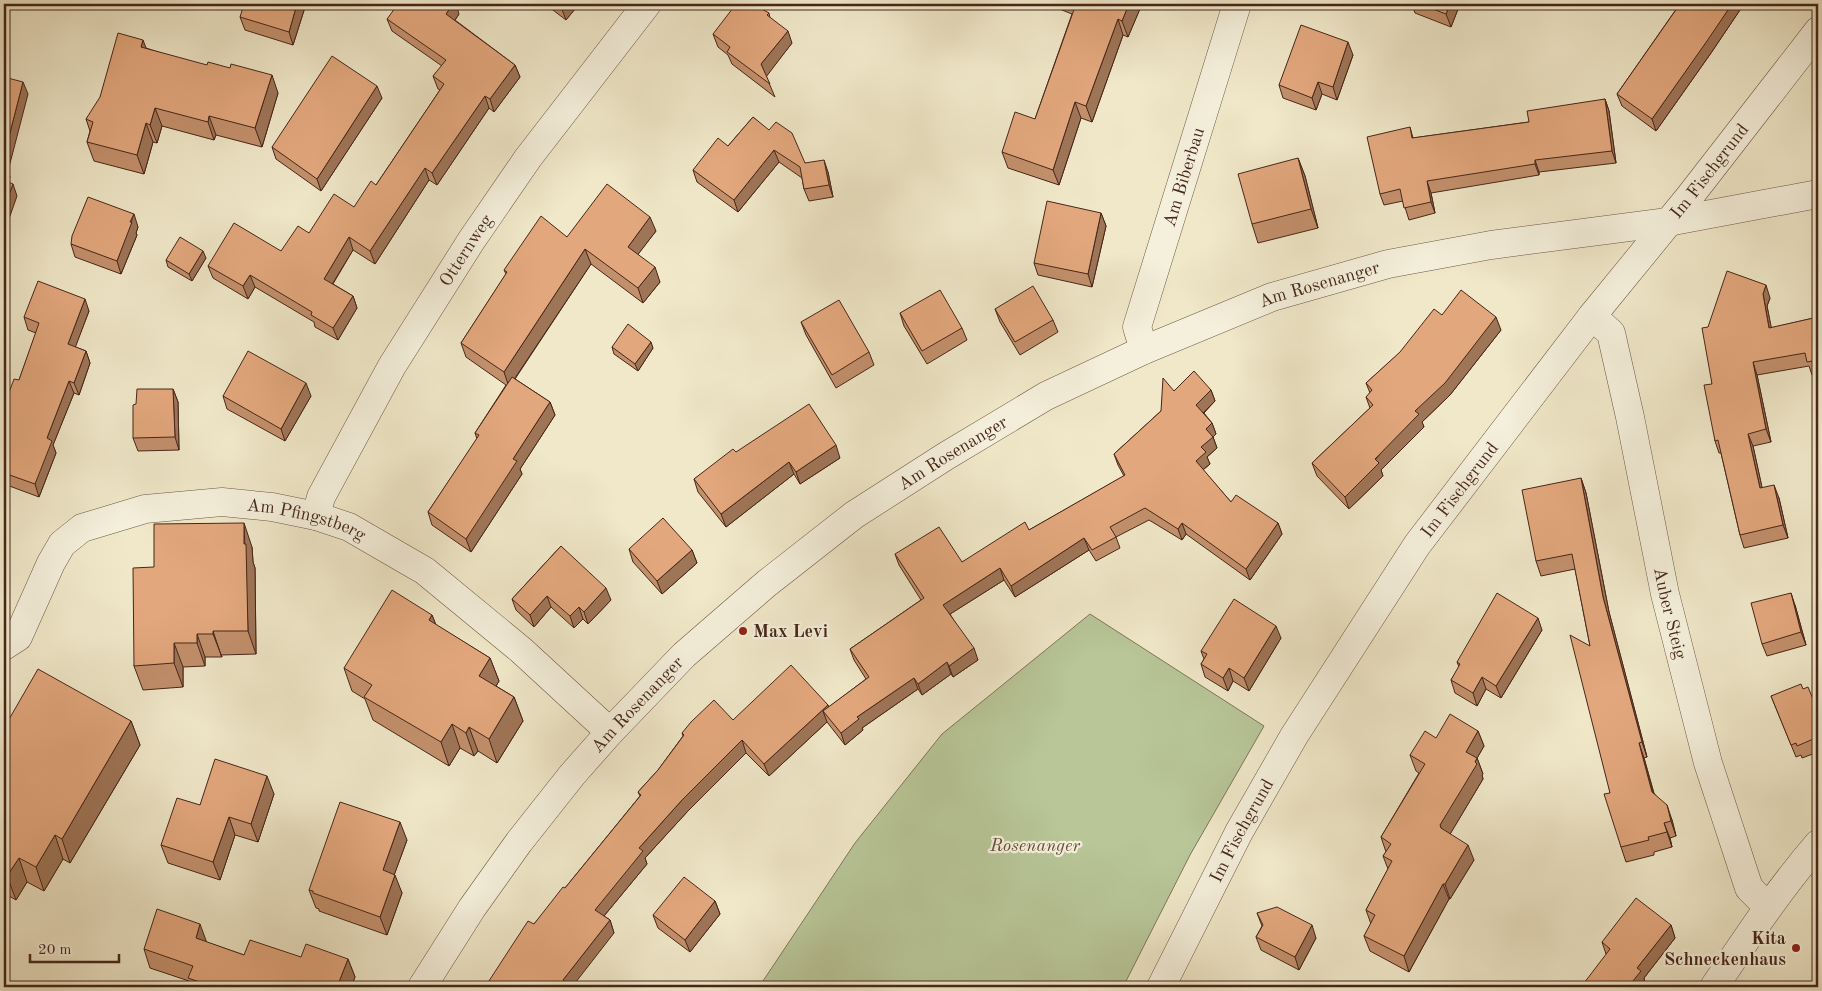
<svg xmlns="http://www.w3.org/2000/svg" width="1822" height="991" font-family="'Old Standard TT',serif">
	<rect width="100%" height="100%" fill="#f0e8c9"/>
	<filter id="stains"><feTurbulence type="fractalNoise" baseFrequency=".004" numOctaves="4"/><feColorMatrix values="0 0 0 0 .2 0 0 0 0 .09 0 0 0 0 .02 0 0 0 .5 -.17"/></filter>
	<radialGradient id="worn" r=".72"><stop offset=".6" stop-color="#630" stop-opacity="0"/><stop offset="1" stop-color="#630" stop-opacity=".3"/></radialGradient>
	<path fill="#b8c698" stroke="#7f7658" d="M1090 614 1264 726 1190 855 1123 987H759L855 843 942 734Z"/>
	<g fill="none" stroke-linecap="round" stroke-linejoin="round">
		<defs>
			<g id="street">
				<path id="s1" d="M1592 316 1611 333 1630 417 1665 594 1708 763 1749 888 1768 907"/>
				<path id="s2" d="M1144 350 1137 327 1237 4"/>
				<path id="s3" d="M316 516 321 497 392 366 471 241 528 158 647 4"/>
				<path id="s4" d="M4 646 18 637 51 563 62 544 82 528 145 509 222 502 272 507 316 516 349 527 425 571 521 650 610 732"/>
				<path id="s5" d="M422 987 472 908 519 842 572 775 610 732 684 655 766 584 854 515 946 456 1046 396 1144 350 1272 297 1388 264 1491 245 1668 222 1818 194"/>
				<path id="s6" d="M1161 987 1239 832 1294 736 1417 545 1592 316 1690 196 1818 31"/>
				<path d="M1714 987C1747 938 1779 889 1818 844"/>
			</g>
		</defs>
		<use href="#street" stroke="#705645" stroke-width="29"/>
		<use href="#street" stroke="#f5f0dc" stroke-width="28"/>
	</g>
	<path fill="#c3906c" stroke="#462619" d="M306 4 293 45 245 30 240 17Z
		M545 4H579L566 20Z
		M1056 4H1142L1128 37 1123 35 1092 122 1081 118 1059 185 1008 168 1002 152 1035 119 1072 14 1057 8Z
		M1355 4H1371L1369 8Z
		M1412 4H1460L1451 27 1415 13Z
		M1676 4H1744L1711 53 1656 131 1622 106 1617 94 1677 8Z
		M769 13 770 18 792 43 766 76 775 97 732 64 728 55 718 47 713 34Z
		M459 14 455 20 515 65 520 77 494 112 489 108 437 185 429 180 375 264 353 250 333 284 353 296 357 308 338 340 315 327 314 322 255 287 248 299 213 278 208 266 281 251 309 233 354 207 376 185 440 90 438 89 433 76 442 66 392 31 387 19Z
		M146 48 278 93 262 147 216 135 214 140 162 126 157 143 153 142 144 174 94 161 87 142 90 131 86 119Z
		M1353 55 1337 100 1322 94 1316 110 1283 98 1279 85Z
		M382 98 321 191 276 159 272 147Z
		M1605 99 1609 111 1616 163 1539 172V175L1431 193 1435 213 1409 220 1403 201 1384 205 1380 194 1410 127 1413 138 1529 122Z
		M753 117 805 163 828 172 833 197 809 201 804 189 802 178 779 162 738 212 697 182 693 170 728 146Z
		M1298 158 1305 176 1318 228 1258 243 1252 224Z
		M1101 213 1106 226 1092 287 1038 275 1034 263Z
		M138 227 136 233 137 235 121 274 75 257 71 244Z
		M656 231 638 254 660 282 643 303 591 264 515 379 550 402 555 415 520 469 522 474 471 552 432 525 428 512 477 439 475 433 506 385 466 357 461 343 506 274 504 270 567 237Z
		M206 258 192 281 168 267 166 260Z
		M1770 298 1767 306 1771 328 1818 317V373L1812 375 1809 366 1757 375 1771 442 1753 446 1762 488 1779 498 1788 538 1744 548 1740 535 1721 453H1719L1715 441 1712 384 1708 327Z
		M995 309 1053 320 1058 332 1020 355 1000 322Z
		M89 311 75 347 86 351 90 363 79 395 74 393 53 445 56 453 39 497 4 484V406L19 380 36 333 28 330 24 317Z
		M900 313 962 328 967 340 927 364 904 326Z
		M1442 315 1501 330 1450 395 1422 422 1424 427 1381 470 1383 476 1349 509 1317 476 1312 463 1370 408 1366 397 1370 393 1366 383Z
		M801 322 869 352 874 365 836 388 806 335Z
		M612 347 653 348 638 371 614 354Z
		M173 389 178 402 179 450 138 451 133 438Z
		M1211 390 1215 401 1204 413 1212 423 1216 434 1213 437 1217 448 1207 457 1210 464 1203 470 1231 502 1278 523 1282 534 1250 580 1186 534 1182 540 1149 520 1116 537 1120 548 1096 561 1089 550 1015 597 1004 580 950 614 978 660 953 677 951 674 922 695 918 689 862 728 863 730 845 745 827 722 769 776 746 753 687 812 645 858 647 864 604 916 610 920 614 933 534 924 565 888 640 796 638 792 658 770 683 736 682 733 733 720 828 705 829 707 866 679 854 660 850 649 921 600 899 565 895 554 962 562 1029 530 1124 476 1118 465 1114 454 1161 411 1174 391Z
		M223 396H311L285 441 227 409Z
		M736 452 840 458 800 484 794 474 726 527 698 492 694 479Z
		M1581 478 1586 493 1609 612 1647 757 1644 758 1654 793 1672 820 1676 836 1670 838 1672 847 1654 852V855L1626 862 1621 847 1610 793 1590 646 1575 569 1541 576 1536 561Z
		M561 546 611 600 588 624 583 619 574 628 551 607 534 627 516 610 512 599Z
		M252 547 253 562 255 568 256 654 221 655 222 657H205V666L183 667V687L143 690 134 666 154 567Z
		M629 549 692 550 697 563 662 594 633 562Z
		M1795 605 1806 645 1767 656 1762 644Z
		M432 615 436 625 490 658 499 681 496 686 514 697 523 721 497 763 478 751 474 756 460 748 449 766 373 720 365 699 352 691 344 668Z
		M1542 630 1501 698 1486 689 1477 706 1455 693 1451 680 1459 667 1457 662Z
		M1281 638 1249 691 1233 681 1228 691 1205 677 1201 664 1204 659 1201 651Z
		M1803 689 1815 704 1818 702V752L1802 758 1801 755 1796 757 1771 696Z
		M131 721 140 745 70 863 63 859 44 891 27 882 16 900 4 893V728Z
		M1478 731 1484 746 1477 758 1483 774 1482 775 1483 779 1450 834 1474 860 1450 899H1449L1409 972 1370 951 1364 936 1371 924 1366 910 1388 869 1383 856 1386 852 1381 837 1419 773 1416 771 1410 755 1436 738Z
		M274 794 258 842 235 835 220 880 168 863 161 845 200 805Z
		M407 840 394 875 402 893 387 935 319 911V909L316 908 309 890Z
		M715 901 720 914 690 952 658 928 653 915Z
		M1257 913 1316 938 1299 970 1261 950 1256 937 1262 926Z
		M1671 925 1675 938 1644 978 1645 983 1606 954 1602 942Z
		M206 942 244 955 348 959 355 977 351 987H192L189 981 150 968 144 949Z"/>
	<path fill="#9f7558" stroke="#462619" d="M297 4H306L293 45 289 32Z
		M453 4H456L459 14 451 26 446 14Z
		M564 4H579L566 20 561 7Z
		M1129 4H1142L1128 37 1122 21Z
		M1368 4H1371L1369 8Z
		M1450 4H1460L1451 27 1446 14Z
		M1732 4H1744L1711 53 1656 131 1652 119Z
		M1118 19 1123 35 1092 122 1086 106Z
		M788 31 792 43 766 77 761 64Z
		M143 40 150 58 141 47Z
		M1348 42 1353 55 1337 100 1333 87Z
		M515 65 520 77 494 112 490 99Z
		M272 75 278 93 262 147 255 128Z
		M23 82 28 94 8 171 10 177 5 192 4 188V156Z
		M1318 82 1322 94 1316 110 1312 98Z
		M377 86 382 98 321 191 317 179Z
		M485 96 489 108 437 185 432 173Z
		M1605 99 1609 111 1616 163 1612 151Z
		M1075 102 1081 118 1059 185 1053 170Z
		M155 108 162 126 157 143 150 125Z
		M209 116 216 135 214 140 208 122Z
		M146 123 153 142 144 174 137 155Z
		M774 150 779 162 738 212 734 200Z
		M1298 158 1305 176 1318 228 1311 209Z
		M824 160 828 172 833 197 829 185Z
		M1535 160 1539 172V175L1535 164Z
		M425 168 429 180 375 264 370 251Z
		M1427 181 1431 193 1435 213 1431 202Z
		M13 184 17 196 4 233V208Z
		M1101 213 1106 226 1092 287 1088 274Z
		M134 214 138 227 136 233 137 235 121 274 117 261Z
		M650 217 656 231 633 261 628 247Z
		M349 237 353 250 328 291 324 279Z
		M585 249 591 264 509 387 504 372Z
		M203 251 206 258 192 281 189 274Z
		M655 267 660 282 643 303 638 288Z
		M250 275 255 287 248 299 243 286Z
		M1766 285 1770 298 1767 306 1774 341 1769 328 1763 294Z
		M353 296 357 308 338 340 333 328Z
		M85 299 89 311 72 356 68 344Z
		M1496 317 1501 330 1450 395 1422 422 1424 427 1381 470 1383 476 1349 509 1345 497 1415 411Z
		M651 342 653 348 638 371 635 364Z
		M86 351 90 363 79 395 74 383Z
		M1753 362 1757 375 1771 442 1766 429Z
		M69 381 74 393 53 445 56 453 39 497 35 484 47 438Z
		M306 383 311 396 285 441 281 429Z
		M173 389 178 402 179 450 175 437Z
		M1211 390 1215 401 1200 416 1196 405Z
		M550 402 555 415 520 469 522 474 471 552 466 539 513 459Z
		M1212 423 1216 434 1213 437 1217 448 1207 457 1210 464 1200 472 1196 461 1201 447 1206 429Z
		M1748 434 1753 446 1765 501 1760 488Z
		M836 445 840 458 800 484 796 472Z
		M789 462 794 474 726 527 721 514Z
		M1581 478 1586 493 1609 612 1647 757 1642 742 1603 597Z
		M1774 485 1779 498 1788 538 1783 525Z
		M244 523 252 547 253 562 255 568 256 654 248 631Z
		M1182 523 1186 534 1182 540 1178 529Z
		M1278 523 1282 534 1250 580 1246 569Z
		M1084 538 1089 550 1015 597 1011 586Z
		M692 550 697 563 662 594 657 581Z
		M1000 568 1004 580 947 616 943 605Z
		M606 588 611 600 588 624 584 612Z
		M1791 593 1795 605 1806 645 1801 632Z
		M547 596 551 607 534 627 530 615Z
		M579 607 583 619 574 628 570 616Z
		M432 615 441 638 429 620Z
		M1538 618 1542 630 1501 698 1496 686Z
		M1276 626 1281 638 1249 691 1244 678Z
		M213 631 221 655 222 657 213 634Z
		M197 634 205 657V666L197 643Z
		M174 643 183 667V687L174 663Z
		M974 648 978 660 953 677 949 666Z
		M490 658 499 681 488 700 479 676Z
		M947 662 951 674 922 695 918 684Z
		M1229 668 1233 681 1228 691 1223 678Z
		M1482 677 1486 689 1477 706 1473 693Z
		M914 678 918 689 862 728 863 730 845 745 841 733 857 717Z
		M514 697 523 721 497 763 489 739Z
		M828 705 833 717 823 711 827 722 769 776 764 764Z
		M131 721 140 745 70 863 62 839Z
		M452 724 460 748 449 766 441 742Z
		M469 727 478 751 474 756 466 733Z
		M1478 731 1484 746 1472 767 1466 752Z
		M742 740 746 753 687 812 645 858 647 864 599 922 595 910 639 848 682 800Z
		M1639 743 1644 758 1657 806 1652 792Z
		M1477 758 1483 774 1482 775 1483 779 1446 841 1440 825Z
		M267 776 274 794 258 842 251 824Z
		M1667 805 1672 820 1676 836 1671 821Z
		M229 817 235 835 220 880 213 862Z
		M400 822 407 840 389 889 383 870Z
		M1664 823 1670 838 1672 847Z
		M55 835 63 859 44 891 36 867Z
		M1468 845 1474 860 1450 899 1445 884Z
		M19 858 27 882 16 900 7 876Z
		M395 875 402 893 387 935 380 917Z
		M1443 884 1449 899 1409 972 1404 956Z
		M715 901 720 914 690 952 685 940Z
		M610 920 614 933 572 987H565L563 980Z
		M200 924 207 943 196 938Z
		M1312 925 1316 938 1299 970 1295 957Z
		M1671 925 1675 938 1644 978 1645 983 1643 987H1628L1637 968Z
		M348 959 355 977 351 987H337Z
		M240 982 242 987H240L239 985Z
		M285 982 287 987H283Z"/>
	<path fill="#e3a77d" stroke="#462619" d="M244 4H297L289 32 240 17Z
		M398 4H453L446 14 515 65 490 99 485 96 432 173 425 168 370 251 349 237 324 279 353 296 333 328 311 315 312 312 250 275 243 286 208 266 234 223 281 251 298 226 309 233 334 194 354 207 371 181 376 185 444 84 433 76 446 60 387 19Z
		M557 4H564L561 7Z
		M736 4H753L769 13 767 15 788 31 761 64 770 84 727 52 730 47 713 34Z
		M1076 4H1129L1122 21 1118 19 1086 106 1075 102 1053 170 1002 152 1015 112 1035 119Z
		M1420 4H1450L1446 14Z
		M1680 4H1732L1707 41 1652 119 1617 94Z
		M1301 25 1348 42 1333 87 1318 82 1312 98 1279 85Z
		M118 33 143 40 141 47 207 65 208 62 230 68 231 64 272 75 255 128 209 116 208 122 155 108 150 125 146 123 137 155 87 142 93 122 86 119 100 97Z
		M332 56 377 86 317 179 272 147Z
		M4 77 23 82 4 156Z
		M1605 99 1612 151 1535 160V164L1427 181 1431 202 1404 208 1400 189 1380 194 1367 137 1410 127 1412 138 1529 122 1527 111Z
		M753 117 769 130 776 122 792 133 805 163 824 160 829 185 804 189 800 167 774 150 734 200 693 170 718 138 728 146Z
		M1298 158 1311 209 1252 224 1238 174Z
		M4 180 13 184 4 208Z
		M607 184 650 217 628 247 655 267 638 288 585 249 504 372 461 343 507 272 504 270 541 216 567 237Z
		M88 197 134 214 130 222H132L117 261 71 244 72 236Z
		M1047 201 1101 213 1088 274 1034 263Z
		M180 237 203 251 189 274 166 260Z
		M1727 271 1766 285 1763 294 1769 328 1818 317V360L1807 362 1805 353 1753 362 1766 429 1748 434 1760 488 1774 485 1783 525 1740 535 1718 440 1715 441 1704 385 1712 384 1702 328 1708 327Z
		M38 281 85 299 68 344 86 351 74 383 69 381 47 438 52 441 35 484 4 473V406L14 379 19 380 39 323 24 317Z
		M1033 286 1053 320 1015 342 995 309Z
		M940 290 962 328 922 351 900 313Z
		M1461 290 1496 317 1445 383 1415 411 1419 414 1375 459 1379 463 1345 497 1312 463 1373 405 1366 397 1372 390 1366 383 1400 352 1434 309 1442 315Z
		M839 300 869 352 832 375 801 322Z
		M628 324 651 342 635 364 612 347Z
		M248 351 306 383 281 429 223 396Z
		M1194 371 1211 390 1196 405 1212 423 1206 429 1213 437 1201 447 1206 452 1196 461 1231 502 1236 495 1278 523 1246 569 1182 523 1178 529 1145 508 1110 527 1116 537 1092 550 1084 538 1011 586 1000 568 943 605 974 648 949 666 947 662 918 684 914 678 857 717 859 719 841 733 823 711 869 677 850 649 924 598 895 554 939 527 962 562 1025 522 1029 530 1125 475 1114 454 1161 411 1163 378 1174 391Z
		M512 377 550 402 513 459 517 461 466 539 428 512 479 435 475 433Z
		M137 389H173L175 437 133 438V405L136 404Z
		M809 404 836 445 796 472 789 462 721 514 694 479 733 449 736 452Z
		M1581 478 1603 597 1642 742 1639 743 1652 792 1667 805 1671 821 1664 823 1667 832 1648 837 1649 840 1621 847 1604 794 1610 793 1570 635 1590 646 1572 554 1536 561 1522 490Z
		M663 518 692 550 657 581 629 549Z
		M244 523V544H246L248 631H213V634H197V643H174V663L134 666 133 568 154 567V524Z
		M561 546 606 588 584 612 579 607 570 616 547 596 530 615 512 599Z
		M392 590 432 615 429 620 490 658 479 676 514 697 489 739 469 727 466 733 452 724 441 742 364 697 372 685 344 668Z
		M1497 593 1538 618 1496 686 1482 677 1473 693 1451 680 1460 664 1457 662Z
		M1791 593 1801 632 1762 644 1751 603Z
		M1234 599 1276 626 1244 678 1229 668 1223 678 1201 664 1207 654 1201 651Z
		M791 665 828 705 764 764 742 740 682 800 639 848 643 851 595 910 610 920 563 980 570 985 568 987H485L528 921 534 924 563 887 565 888 641 795 638 792 658 770 684 735 682 733 691 722 714 700 733 720Z
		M38 669 131 721 62 839 55 835 36 867 19 858 7 876 4 874V728Z
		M1801 684 1803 689 1808 687 1815 704 1818 702V737L1797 746 1796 743 1791 745 1771 696Z
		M1450 714 1478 731 1466 752 1477 758 1475 762 1477 764 1440 825 1441 828 1468 845 1445 884H1443L1404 956 1364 936 1375 915 1366 910 1392 861 1383 856 1391 844 1381 837 1425 764 1410 755 1425 731 1436 738Z
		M215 759 267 776 251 824 229 817 213 862 161 845 177 798 200 805Z
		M340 802 400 822 383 870 395 875 380 917 313 893V891L309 890Z
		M684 877 715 901 685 940 653 915Z
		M1636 898 1671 925 1637 968 1641 971 1628 987H1581L1610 949 1602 942Z
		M1277 907 1312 925 1295 957 1256 937 1263 925 1257 913Z
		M157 909 200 924 196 938 244 955 250 940 301 957 306 944 348 959 337 987H301L285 982 283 987H264L258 985V987H256L240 982 239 985 236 984 235 987H214L188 978 193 966 144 949Z
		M1565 982 1570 987H1560Z"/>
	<g fill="#8f2418" stroke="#f5f0dc" stroke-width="2">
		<circle cx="743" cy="631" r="5"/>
		<circle cx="1796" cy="948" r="5"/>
	</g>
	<g text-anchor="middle" stroke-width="4.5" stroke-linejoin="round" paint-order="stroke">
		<g font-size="18" fill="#462619" stroke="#f5f0dc">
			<text dy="6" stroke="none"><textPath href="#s6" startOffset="986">Im Fischgrund</textPath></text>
			<text dy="6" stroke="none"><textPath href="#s2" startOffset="181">Am Biberbau</textPath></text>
			<text dy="6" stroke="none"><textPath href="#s3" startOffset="306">Otternweg</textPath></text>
			<text dy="6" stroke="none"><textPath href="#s5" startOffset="1166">Am Rosenanger</textPath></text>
			<text dy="6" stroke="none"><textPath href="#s5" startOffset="761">Am Rosenanger</textPath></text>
			<text dy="6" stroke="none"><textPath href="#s6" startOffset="581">Im Fischgrund</textPath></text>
			<text dy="6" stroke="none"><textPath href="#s4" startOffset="375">Am Pfingstberg</textPath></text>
			<text dy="6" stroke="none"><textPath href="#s1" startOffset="312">Auber Steig</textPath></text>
			<text dy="6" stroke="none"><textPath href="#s5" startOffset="356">Am Rosenanger</textPath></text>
			<text dy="6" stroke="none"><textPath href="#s6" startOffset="176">Im Fischgrund</textPath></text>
		</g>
		<g font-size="18" font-weight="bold" fill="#462619" stroke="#f5f0dc" text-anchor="start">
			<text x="753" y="637">Max Levi</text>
			<text x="1786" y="944" text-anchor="end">Kita<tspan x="1786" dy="21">Schneckenhaus</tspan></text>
		</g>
		<g font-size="18" font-style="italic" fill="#624e39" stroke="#f5f0dc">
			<text x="1035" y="851">Rosenanger</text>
		</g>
	</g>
	<rect width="1822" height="991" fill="none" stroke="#f0e8c9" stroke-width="20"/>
	<rect x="5" y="5" width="1812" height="981" fill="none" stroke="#462619" stroke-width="2.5"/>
	<rect x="10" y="10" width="1802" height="971" fill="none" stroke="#462619"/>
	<path d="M30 954v8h89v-8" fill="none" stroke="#462619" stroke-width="2.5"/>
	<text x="38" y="954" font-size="15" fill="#462619" stroke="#f5f0dc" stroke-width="4" paint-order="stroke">20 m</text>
	<rect width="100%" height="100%" filter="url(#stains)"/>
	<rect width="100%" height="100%" fill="url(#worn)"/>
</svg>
